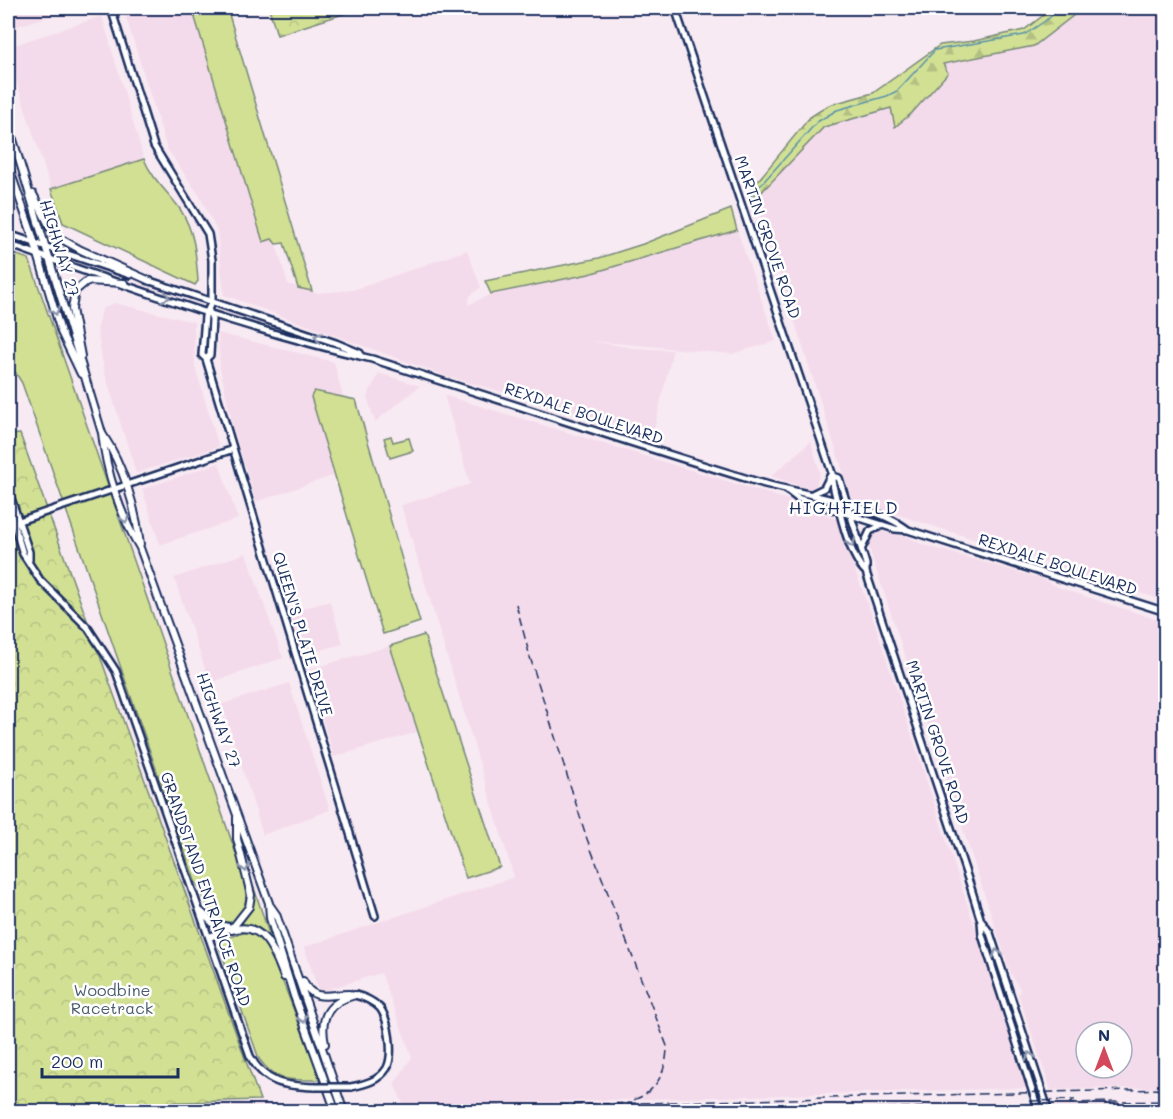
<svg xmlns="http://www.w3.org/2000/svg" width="1173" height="1119" font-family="Mali,sans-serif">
	<defs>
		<pattern id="forest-firs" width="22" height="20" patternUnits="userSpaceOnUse" patternTransform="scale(1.5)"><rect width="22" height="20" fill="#d2e094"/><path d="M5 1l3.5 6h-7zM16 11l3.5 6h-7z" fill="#b4c082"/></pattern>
		<pattern id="park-crowns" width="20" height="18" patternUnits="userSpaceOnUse" patternTransform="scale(1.5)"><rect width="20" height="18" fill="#d2e094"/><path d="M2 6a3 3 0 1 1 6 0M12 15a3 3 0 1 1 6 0" fill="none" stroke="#b4c082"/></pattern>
	</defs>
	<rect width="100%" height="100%" fill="#f8eaf3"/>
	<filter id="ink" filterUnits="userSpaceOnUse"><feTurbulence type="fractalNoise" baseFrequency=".0167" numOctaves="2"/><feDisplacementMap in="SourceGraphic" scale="12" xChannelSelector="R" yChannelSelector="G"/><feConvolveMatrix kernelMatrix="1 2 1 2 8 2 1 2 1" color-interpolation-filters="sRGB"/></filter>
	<g filter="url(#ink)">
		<path fill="#f4dbeb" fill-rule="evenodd" d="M8 8H76L8 29Z
			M136 8H192L263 242 273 239 276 244 288 284 316 293 353 290 467 250 481 287 470 296 468 305 491 294 589 274 737 230 776 341 732 354 593 341 633 348 673 350 653 434 446 376 224 295 217 231 199 195 167 149 124 11Z
			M1083 8H1165V601L852 500 755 199 824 127 891 108 895 126 942 64 1034 46Z
			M102 16 144 159 51 189 8 56V47Z
			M114 303 194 322 195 366 219 447 136 473 104 371 97 330 102 309Z
			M218 333 334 362 343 397 314 391 311 397 335 475 256 502 233 427 220 368Z
			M379 373 420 386 375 422 367 397Z
			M444 395 802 504 836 519 875 624 1028 1088 404 1106 394 1084 412 1057 381 973 319 992 304 947 514 877 401 505 470 484Z
			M811 441 820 473 815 488 811 490 771 476Z
			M219 463 238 519 160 545 142 489Z
			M879 531 908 537 924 545 1042 579 1060 588 1165 622V1087L1051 1090 1018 994 1020 989 1011 974 868 545 870 538ZM1086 1032H1122V1068H1086Z
			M246 553 283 658 210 683 174 578Z
			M330 601 343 644 303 655 290 612Z
			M390 646 418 732 334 757 308 673 310 669Z
			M289 683 330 810 263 835 222 704Z
			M1165 1106V1112H1055L1054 1109Z"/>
		<path fill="#d2e094" stroke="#768879" stroke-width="1.5" d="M192 8H227L312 291 298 288 284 243 276 244 272 239 263 242Z
			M144 159C152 179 168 192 180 209 195 232 196 255 198 281L195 285 63 223 51 189Z
			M731 209 737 230 589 274 491 294 485 281 599 258 643 244Z
			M8 252 29 259 240 865C245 886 253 906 233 922H218C206 910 205 895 195 881L22 383 8 360Z
			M314 391 356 400 420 622 383 634 311 397Z
			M424 635 500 867 466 878 390 646Z
			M254 888 272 943 255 927 240 926 253 908Z
			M250 931 263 938 272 954 321 1080C292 1079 278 1085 259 1059L219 946 222 939Z"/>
		<path fill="url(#forest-firs)" stroke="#768879" stroke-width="1.5" d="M1053 8H1083L1034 46 943 64 948 73 912 113 895 127 891 108 824 127 755 199 752 188 810 117 829 105 873 93 940 45 974 41 1024 30Z"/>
		<path fill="url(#park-crowns)" stroke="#768879" stroke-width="1.5" d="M269 8H362L277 35Z
			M20 434 260 1100 8 1107V435Z
			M391 436 393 442 409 438 413 451 390 458 384 438Z"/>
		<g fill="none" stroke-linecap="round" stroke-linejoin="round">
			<path stroke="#5891aa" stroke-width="1.5" d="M750 197 817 122 837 110 887 96 897 91 935 50 1024 35 1048 19 1060 8"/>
			<defs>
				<path id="secondary" d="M111 8 154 146 208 234 212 260V301L205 316 202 355 206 359 375 916
					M675 8 833 476 832 481C838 505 848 556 866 572
					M8 234 130 275
					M8 244C126 286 250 331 372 359 501 400 629 443 758 482 799 494 876 504 908 530
					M147 280 336 343 360 353
					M206 359 210 355 212 319 209 311
					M833 476 839 478 866 564V572L970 885 981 921 982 935 1039 1112
					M8 489 29 552V560
					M788 491 797 498 895 529 908 530 1166 612
					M812 494 824 488 830 476
					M8 505 23 554 40 580 88 628 116 671 250 1056C265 1084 285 1086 315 1087
					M13 523 231 450
					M862 548 870 531 883 525
					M982 922 990 933 1049 1112
					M351 1087C365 1084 379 1081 387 1068 394 1054 389 1020 380 1008 373 1001 364 997 355 995"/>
				<path id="primary" d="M8 123 102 433C106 471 120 515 140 548L269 903 270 918 294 996 336 1112
					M8 165 32 234 61 332 81 374
					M8 188V206
					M33 194 54 235 81 250 150 281
					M81 356 72 309 75 291 87 281 124 283
					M103 435C123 465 136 508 140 544
					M269 904 276 914 344 1112
					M201 912 214 924 228 927
					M232 930C264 920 275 953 284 977
					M210 937 234 926 249 907 251 895 237 839V817
					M303 981C313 1003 330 994 349 994
					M325 1044C319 1016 329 1002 355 995"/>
			</defs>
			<use href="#secondary" stroke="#1b2f5e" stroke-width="10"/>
			<use href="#primary" stroke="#1b2f5e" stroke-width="10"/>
			<use href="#secondary" stroke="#fff" stroke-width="5"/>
			<use href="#primary" stroke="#fff" stroke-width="6"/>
			<path stroke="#1b2f5e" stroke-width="1.5" stroke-dasharray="9 4.5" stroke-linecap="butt" d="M516 604 530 657 587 839 667 1046C667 1071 656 1095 629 1101
				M1030 1101 1075 1100
				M1069 1103 1166 1101
				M303 1112 1166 1089
				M766 1112 1039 1104"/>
			<defs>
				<path id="secondary-bridge" d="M315 1087H351"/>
			</defs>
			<use href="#secondary-bridge" stroke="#1b2f5e" stroke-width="10" stroke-linecap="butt"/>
			<use href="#secondary-bridge" stroke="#fff" stroke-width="5"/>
		</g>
		<defs><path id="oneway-chevron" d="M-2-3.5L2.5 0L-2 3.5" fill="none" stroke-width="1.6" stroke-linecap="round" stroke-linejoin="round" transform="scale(1.5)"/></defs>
		<g stroke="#8d97ae">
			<use href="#oneway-chevron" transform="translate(166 297) rotate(18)"/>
			<use href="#oneway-chevron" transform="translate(55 311) rotate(74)"/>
			<use href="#oneway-chevron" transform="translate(318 337) rotate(-161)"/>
			<use href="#oneway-chevron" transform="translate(125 519) rotate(72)"/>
			<use href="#oneway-chevron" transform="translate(851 543) rotate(71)"/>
			<use href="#oneway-chevron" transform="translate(245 868) rotate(77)"/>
			<use href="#oneway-chevron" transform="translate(997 953) rotate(-108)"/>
			<use href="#oneway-chevron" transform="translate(303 1019) rotate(70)"/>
			<use href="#oneway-chevron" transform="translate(1030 1056) rotate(-108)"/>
		</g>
	</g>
	<g text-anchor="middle" stroke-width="5" stroke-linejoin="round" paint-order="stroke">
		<g font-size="16" fill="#1b2f5e" stroke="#fff">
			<text transform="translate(768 237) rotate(71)" y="6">MARTIN GROVE ROAD</text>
			<text transform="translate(60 248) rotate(73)" y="6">HIGHWAY 27</text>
			<text transform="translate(584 413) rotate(18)" y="6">REXDALE BOULEVARD</text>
			<text transform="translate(1058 564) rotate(18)" y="6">REXDALE BOULEVARD</text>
			<text transform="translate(303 634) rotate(73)" y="6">QUEEN'S PLATE DRIVE</text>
			<text transform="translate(219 720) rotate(70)" y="6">HIGHWAY 27</text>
			<text transform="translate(938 742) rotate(72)" y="6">MARTIN GROVE ROAD</text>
			<text transform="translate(206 889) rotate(71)" y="6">GRANDSTAND ENTRANCE ROAD</text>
		</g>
		<g font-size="16" fill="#495b6c" stroke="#fff">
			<text x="112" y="996">Woodbine<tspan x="112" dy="18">Racetrack</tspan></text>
		</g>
		<g font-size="18" letter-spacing="1.5" fill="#1b2f5e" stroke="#fff">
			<text x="844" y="514">HIGHFIELD</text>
		</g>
	</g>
	<rect width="1173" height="1119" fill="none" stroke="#fff" stroke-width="30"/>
	<rect x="15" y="15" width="1143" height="1089" fill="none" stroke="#1b2f5e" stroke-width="2" filter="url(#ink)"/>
	<g transform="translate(1104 1050)"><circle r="28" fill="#ffffff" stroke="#a4acbf" stroke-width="1.5"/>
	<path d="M0-4.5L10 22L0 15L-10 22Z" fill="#d1495b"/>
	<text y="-9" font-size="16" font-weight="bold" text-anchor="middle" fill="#1b2f5e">N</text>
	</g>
	<path d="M42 1068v9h136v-9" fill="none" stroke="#1b2f5e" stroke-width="3"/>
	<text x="51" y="1068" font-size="18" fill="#1b2f5e" stroke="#ffffff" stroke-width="4.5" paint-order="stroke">200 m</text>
</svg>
